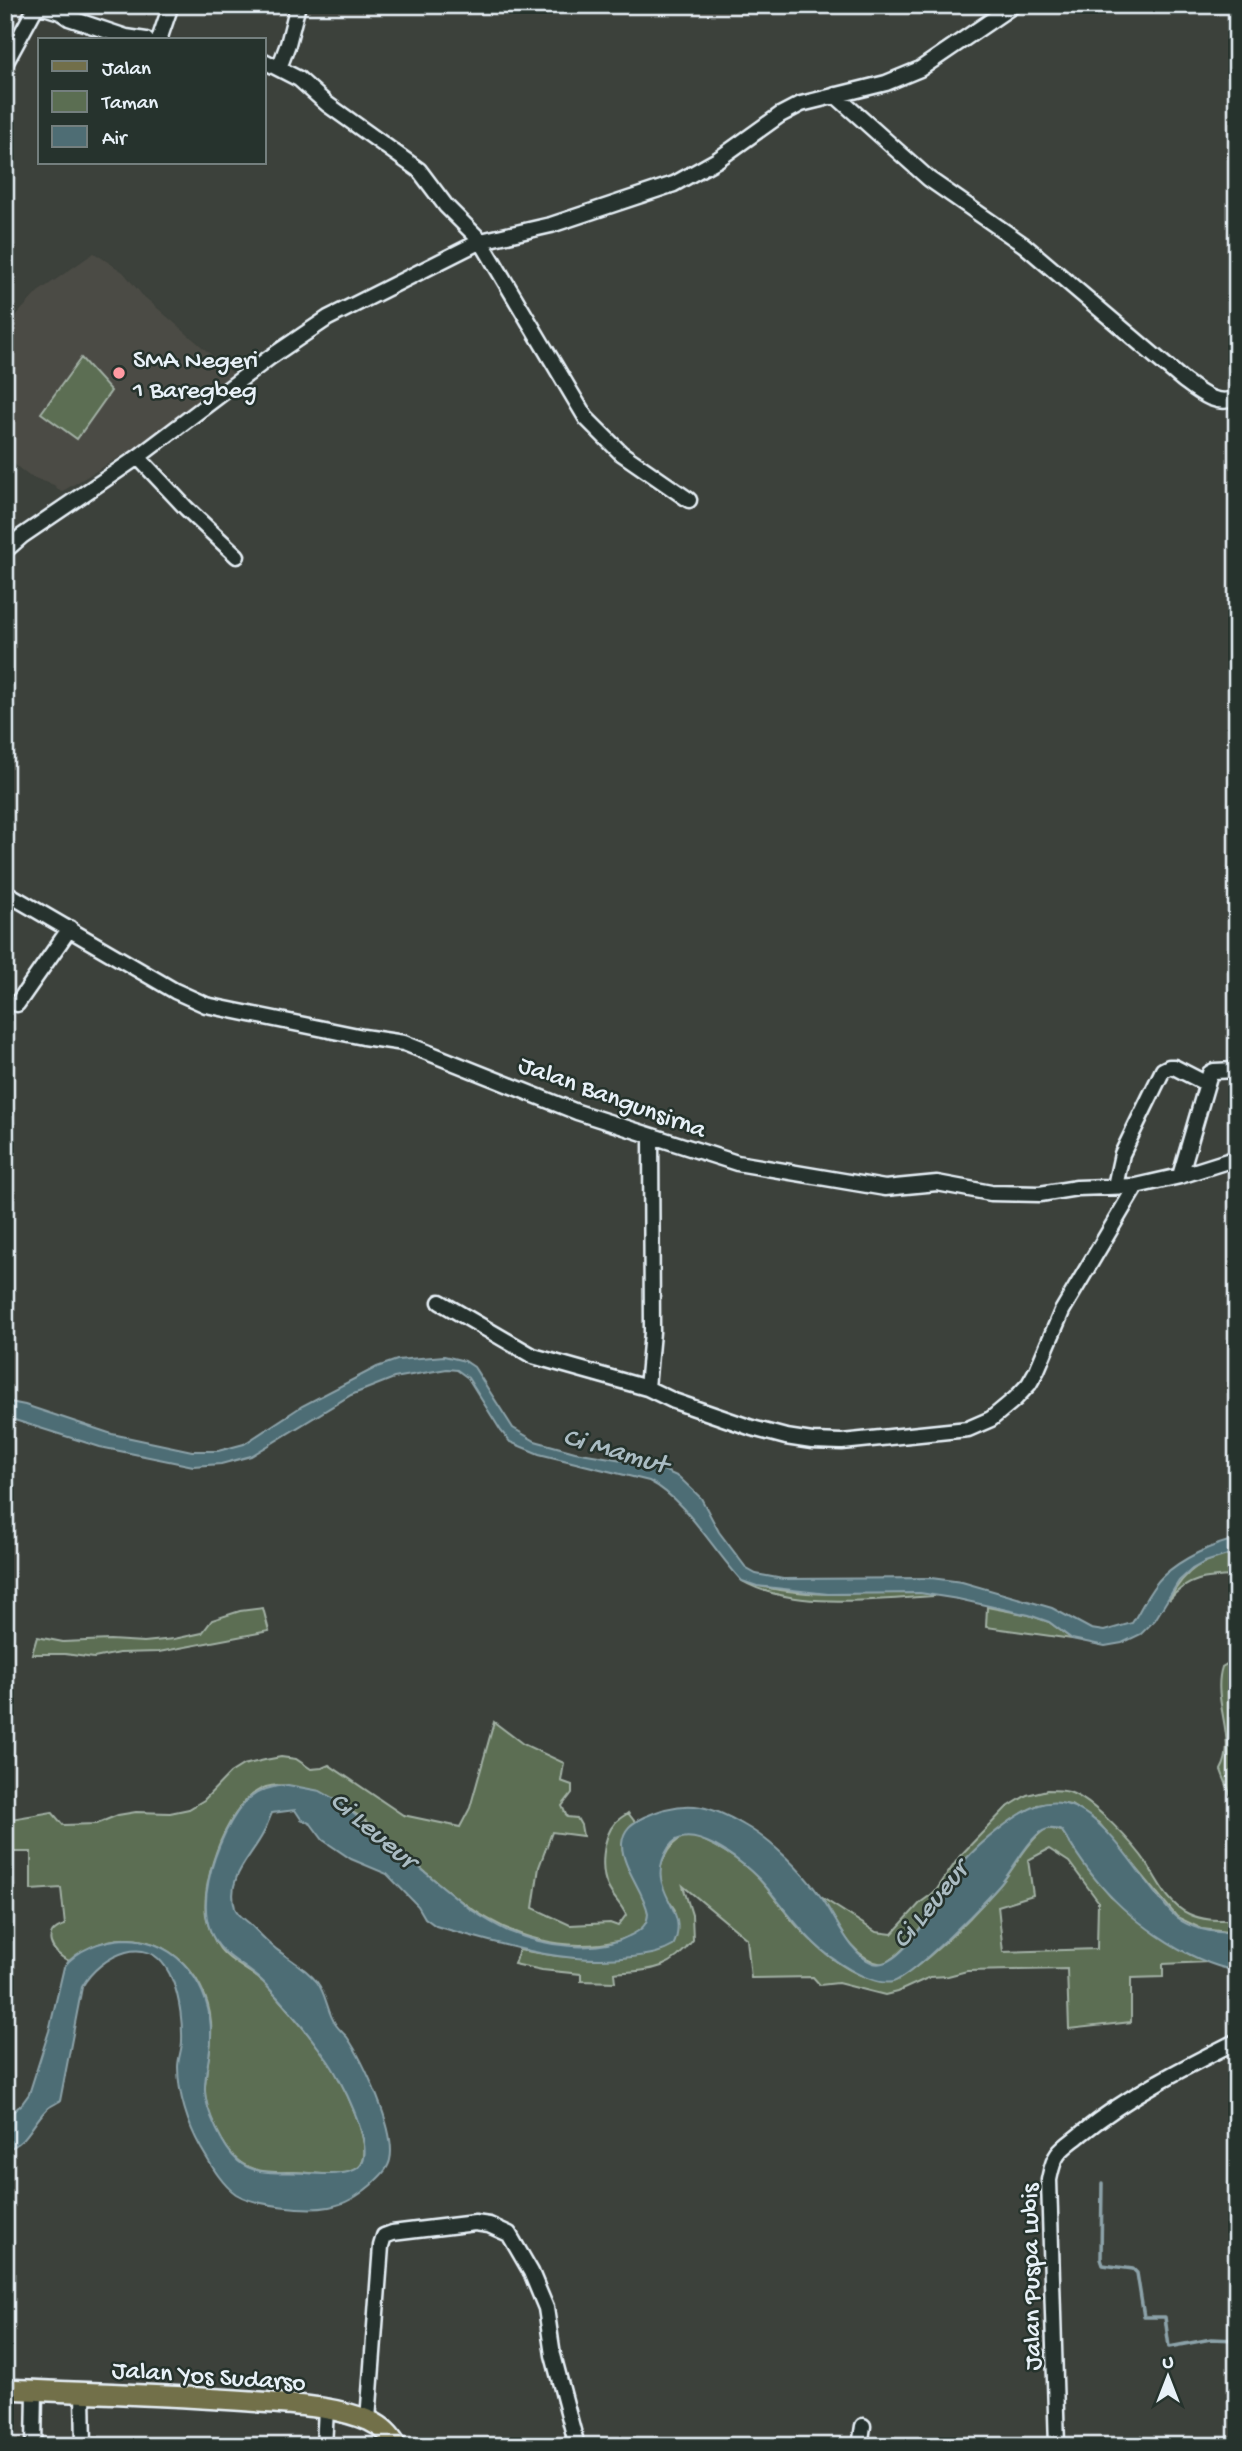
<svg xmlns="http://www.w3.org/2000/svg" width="1242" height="2451" font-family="'Gochi Hand',sans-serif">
	<rect width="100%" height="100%" fill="#3c413b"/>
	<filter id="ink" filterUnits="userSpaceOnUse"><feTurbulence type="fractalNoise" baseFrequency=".0143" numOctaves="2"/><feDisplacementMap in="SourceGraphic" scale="14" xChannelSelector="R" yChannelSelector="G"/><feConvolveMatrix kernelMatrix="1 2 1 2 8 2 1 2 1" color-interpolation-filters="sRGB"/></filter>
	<g filter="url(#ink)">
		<path fill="#4c4b45" d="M94 253 123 272 142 295 238 378 145 442 61 492 54 485 29 476 5 457V320H12L38 292Z"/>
		<path fill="#5b6e52" stroke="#a2b0a5" stroke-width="2" fill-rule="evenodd" d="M81 358 111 391 77 439 41 413Z
			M1237 1552V1576C1208 1577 1188 1577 1169 1600 1186 1568 1202 1560 1237 1552Z
			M742 1581C768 1590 800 1593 828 1594 862 1595 902 1585 935 1596 876 1599 795 1611 742 1581Z
			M987 1607 1029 1615 1049 1622 1072 1639 986 1627Z
			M263 1608 269 1631 159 1652 119 1653 94 1658 65 1654H32L37 1637 63 1642 110 1640 144 1642 174 1639 202 1633 212 1620 240 1611Z
			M1237 1658V1684L1233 1695 1231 1727 1237 1750V1812L1221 1770C1238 1741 1211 1701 1222 1667Z
			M494 1722 523 1744 564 1763 561 1781 572 1785V1793L562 1806 567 1817 577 1818 581 1825 583 1836 552 1832 539 1867 533 1908 570 1925 610 1923 618 1926 626 1915C622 1905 613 1898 608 1887 600 1871 602 1837 615 1823 618 1819 624 1816 628 1813L635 1822C594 1854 669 1903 642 1928 627 1943 600 1945 580 1945 496 1943 450 1892 390 1842 379 1833 368 1821 356 1814 342 1805 324 1800 309 1794 294 1788 282 1782 266 1787 229 1799 201 1879 206 1915 208 1926 213 1939 220 1949 231 1964 253 1971 266 1985 287 2008 309 2034 327 2059 340 2076 378 2150 359 2167 343 2180 312 2172 294 2172 276 2172 260 2174 243 2164 225 2154 203 2108 205 2087 206 2065 213 2044 211 2022 207 1972 160 1928 108 1941 94 1944 82 1953 69 1961 51 1953 40 1932 65 1925L61 1888 31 1890V1852H5V1820L52 1812 63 1825 96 1824 118 1815 136 1812 170 1813 189 1809 204 1800 230 1773 243 1765 265 1760 281 1757 296 1759 311 1769 322 1768 329 1765 403 1815 460 1827 470 1808Z
			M1047 1790C1054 1790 1063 1790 1069 1792 1093 1800 1134 1844 1148 1865 1158 1882 1170 1906 1189 1914 1203 1921 1221 1920 1237 1920V1933L1202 1929 1177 1917 1099 1823 1071 1805 1054 1803 1037 1805 920 1928C909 1943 900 1955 883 1964 852 1960 836 1921 821 1897L876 1932 892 1934 921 1902 935 1892 960 1856 1006 1808 1027 1795Z
			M1047 1828 1062 1831 1092 1875 1111 1897 1189 1954 1209 1962 1163 1964V1977L1131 1978V2022L1069 2029 1067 1969 967 1971 948 1976 930 1977 897 1992 885 1995 838 1983 820 1985 813 1977 751 1978 747 1939 683 1886 692 1915 693 1940C670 1971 651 1970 614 1973L615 1982 581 1981V1974L542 1970 514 1964 519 1950 557 1956 598 1959 675 1910C671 1904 666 1897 663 1890 654 1869 667 1843 687 1835 712 1841 739 1859 757 1877 772 1892 783 1911 798 1927 821 1952 859 1985 895 1981 932 1959 970 1919 999 1886 1015 1868 1026 1842 1047 1828ZM1049 1849 1069 1862 1098 1901 1097 1949 1003 1952 998 1906 1033 1895 1028 1860Z"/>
		<path fill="#4e6d74" stroke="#8ca2a9" stroke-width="2" d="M444 1356 465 1361 474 1367 513 1428 535 1441 575 1452 652 1465 679 1477 701 1498 719 1532 747 1569 756 1574 783 1579 931 1578 962 1582 1052 1608 1091 1629 1104 1631 1132 1623C1142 1608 1149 1589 1163 1576 1181 1559 1212 1544 1237 1539V1552L1205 1562 1192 1569 1179 1581 1155 1620 1141 1634 1122 1643 1105 1646 1072 1639 1049 1622 1029 1615 958 1599 920 1593 828 1594 757 1586 742 1581C714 1551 684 1498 649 1481L539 1454 510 1442 501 1431 468 1378 457 1370 447 1369 394 1378 351 1395 251 1456 221 1464 193 1466 100 1447 5 1417V1401L25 1405 112 1434 192 1451H218L244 1444 302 1406 377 1367 397 1360Z
			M288 1785 320 1791 338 1801 470 1909C482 1917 495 1925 508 1931 542 1945 595 1955 629 1936 640 1931 648 1925 648 1913 643 1889 622 1868 622 1844 623 1829 632 1823 644 1817 683 1799 707 1803 744 1825 771 1840 803 1872 821 1897 835 1915 850 1955 873 1963 905 1973 946 1882 964 1861 980 1843 1014 1815 1036 1806 1095 1782 1140 1885 1176 1917 1192 1930 1217 1933 1237 1933V1971C1184 1961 1125 1917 1093 1876 1081 1862 1072 1846 1062 1831 1052 1827 1045 1828 1037 1835 1022 1849 1013 1870 999 1886 983 1904 913 1976 893 1982 871 1987 829 1958 814 1943 793 1923 778 1899 759 1879 743 1862 688 1818 669 1847 641 1891 693 1907 673 1946 660 1954 646 1955 632 1957 564 1966 500 1944 436 1926L425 1918 418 1906 387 1874 351 1859 323 1840 311 1824 301 1819 295 1810 272 1813C269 1819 267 1826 264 1832 251 1858 226 1876 235 1908 237 1914 244 1919 249 1923 258 1932 266 1941 276 1949 289 1959 306 1968 317 1982 327 1995 327 2013 336 2025 339 2029 343 2033 347 2037 363 2060 397 2132 390 2160 388 2170 378 2178 371 2185 358 2196 346 2204 329 2207 307 2211 256 2206 236 2194 221 2184 210 2163 201 2148 188 2125 178 2094 178 2067 178 2058 182 2050 182 2041 183 2009 174 1940 126 1952 108 1957 91 1971 82 1987L60 2101C55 2104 49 2106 46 2110 31 2125 27 2144 5 2150V2118L21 2105 29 2094 49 2031 64 1967C77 1949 103 1940 125 1939 179 1939 213 1988 211 2038 211 2055 204 2075 205 2091 206 2111 223 2148 238 2161 256 2177 284 2171 305 2173 318 2174 352 2177 361 2165 376 2146 339 2075 326 2058 308 2033 287 2007 265 1984 247 1964 220 1958 210 1930 199 1901 212 1860 225 1833 240 1803 253 1787 288 1785Z"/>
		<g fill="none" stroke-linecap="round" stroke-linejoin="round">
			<path stroke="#8ca2a9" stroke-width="3.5" d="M1102 2183 1101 2259 1103 2265 1133 2269 1137 2273 1144 2317H1165L1169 2347 1211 2339 1237 2340"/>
			<defs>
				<path id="minor" d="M38 5 60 12 69 18 126 37 146 40
					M159 40 171 5
					M264 61 299 79 327 104 419 170 446 206 481 241 551 225 674 184 717 160 780 115 801 104 886 83 920 69 1014 5
					M5 64 37 5
					M279 68 288 44 298 5
					M835 95 929 179 1024 245 1183 380C1199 392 1216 407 1237 398
					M138 457 186 508 237 556
					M5 551 22 536 138 457 269 358 328 318 481 241 586 418 621 453 689 500
					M5 892 175 991 206 1005 363 1037 404 1043 577 1112 737 1163 885 1188 937 1183 991 1193 1040 1194 1077 1188 1136 1186 1180 1176 1237 1158
					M17 1004 70 928
					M1180 1176 1210 1073 1214 1071 1237 1070
					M1115 1186 1122 1154 1163 1070 1169 1067H1174L1207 1084
					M440 1302 533 1356 647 1388 674 1401 752 1428 786 1437 812 1441 842 1442 968 1429 991 1419 1015 1399 1029 1384 1037 1370 1062 1311 1136 1186
					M647 1388 652 1332 651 1136
					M83 2393 84 2446
					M368 2420 381 2246 384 2236 392 2233 475 2223 489 2225 509 2234 531 2272 546 2308 553 2355 577 2446
					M34 2446 35 2391
					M324 2446 326 2409
					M860 2446 863 2426
					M1057 2446 1049 2180C1051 2171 1052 2162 1058 2154 1064 2146 1074 2140 1082 2133 1129 2095 1183 2068 1237 2041"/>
				<path id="major" d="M5 2389C87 2393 169 2395 250 2401 290 2405 332 2405 370 2421 383 2427 390 2434 397 2446"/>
			</defs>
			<use href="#minor" stroke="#e8f1f8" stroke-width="19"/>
			<use href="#major" stroke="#e8f1f8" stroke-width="24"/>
			<use href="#minor" stroke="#26332d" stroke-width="14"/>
			<use href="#major" stroke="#726f4a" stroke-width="19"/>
		</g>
	</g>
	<circle fill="#ff9aa2" stroke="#26332d" stroke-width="2.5" cx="119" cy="373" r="7"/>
	<g text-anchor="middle" stroke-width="5" stroke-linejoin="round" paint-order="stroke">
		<g font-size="26" fill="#e8f1f8" stroke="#26332d" text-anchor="start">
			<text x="133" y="367">SMA Negeri<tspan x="133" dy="30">1 Baregbeg</tspan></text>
		</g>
		<g font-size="26" fill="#e8f1f8" stroke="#26332d">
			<text transform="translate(613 1095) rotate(20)" y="9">Jalan Bangunsirna</text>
			<text transform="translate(1029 2277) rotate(-91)" y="9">Jalan Puspa Lubis</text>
			<text transform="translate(209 2374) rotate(4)" y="9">Jalan Yos Sudarso</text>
		</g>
		<g font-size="28" font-style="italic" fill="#aabcc3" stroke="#26332d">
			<text transform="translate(616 1448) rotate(16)" y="10">Ci Mamut</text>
			<text transform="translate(375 1828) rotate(40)" y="10">Ci Leueur</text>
			<text transform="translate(928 1903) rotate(-51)" y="10">Ci Leueur</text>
		</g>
	</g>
	<rect width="1242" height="2451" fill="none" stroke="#26332d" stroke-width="28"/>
	<rect x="14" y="14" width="1214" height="2423" fill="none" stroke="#e8f1f8" stroke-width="2.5" filter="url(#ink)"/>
	<rect x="38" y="38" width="228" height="126" fill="#26332d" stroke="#747f7e" stroke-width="2"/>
	<rect x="52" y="61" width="35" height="10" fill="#726f4a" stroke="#747f7e" stroke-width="2"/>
	<text x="102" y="74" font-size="21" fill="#e8f1f8">Jalan</text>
	<rect x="52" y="91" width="35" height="21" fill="#5b6e52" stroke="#747f7e" stroke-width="2"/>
	<text x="102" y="108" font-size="21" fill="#e8f1f8">Taman</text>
	<rect x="52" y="126" width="35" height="21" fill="#4e6d74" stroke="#747f7e" stroke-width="2"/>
	<text x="102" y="144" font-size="21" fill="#e8f1f8">Air</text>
	<g transform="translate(1168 2377)" stroke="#26332d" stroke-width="5" paint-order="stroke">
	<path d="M0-5L12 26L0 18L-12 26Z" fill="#e8f1f8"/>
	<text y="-10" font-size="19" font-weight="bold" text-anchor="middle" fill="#e8f1f8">U</text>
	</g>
</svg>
